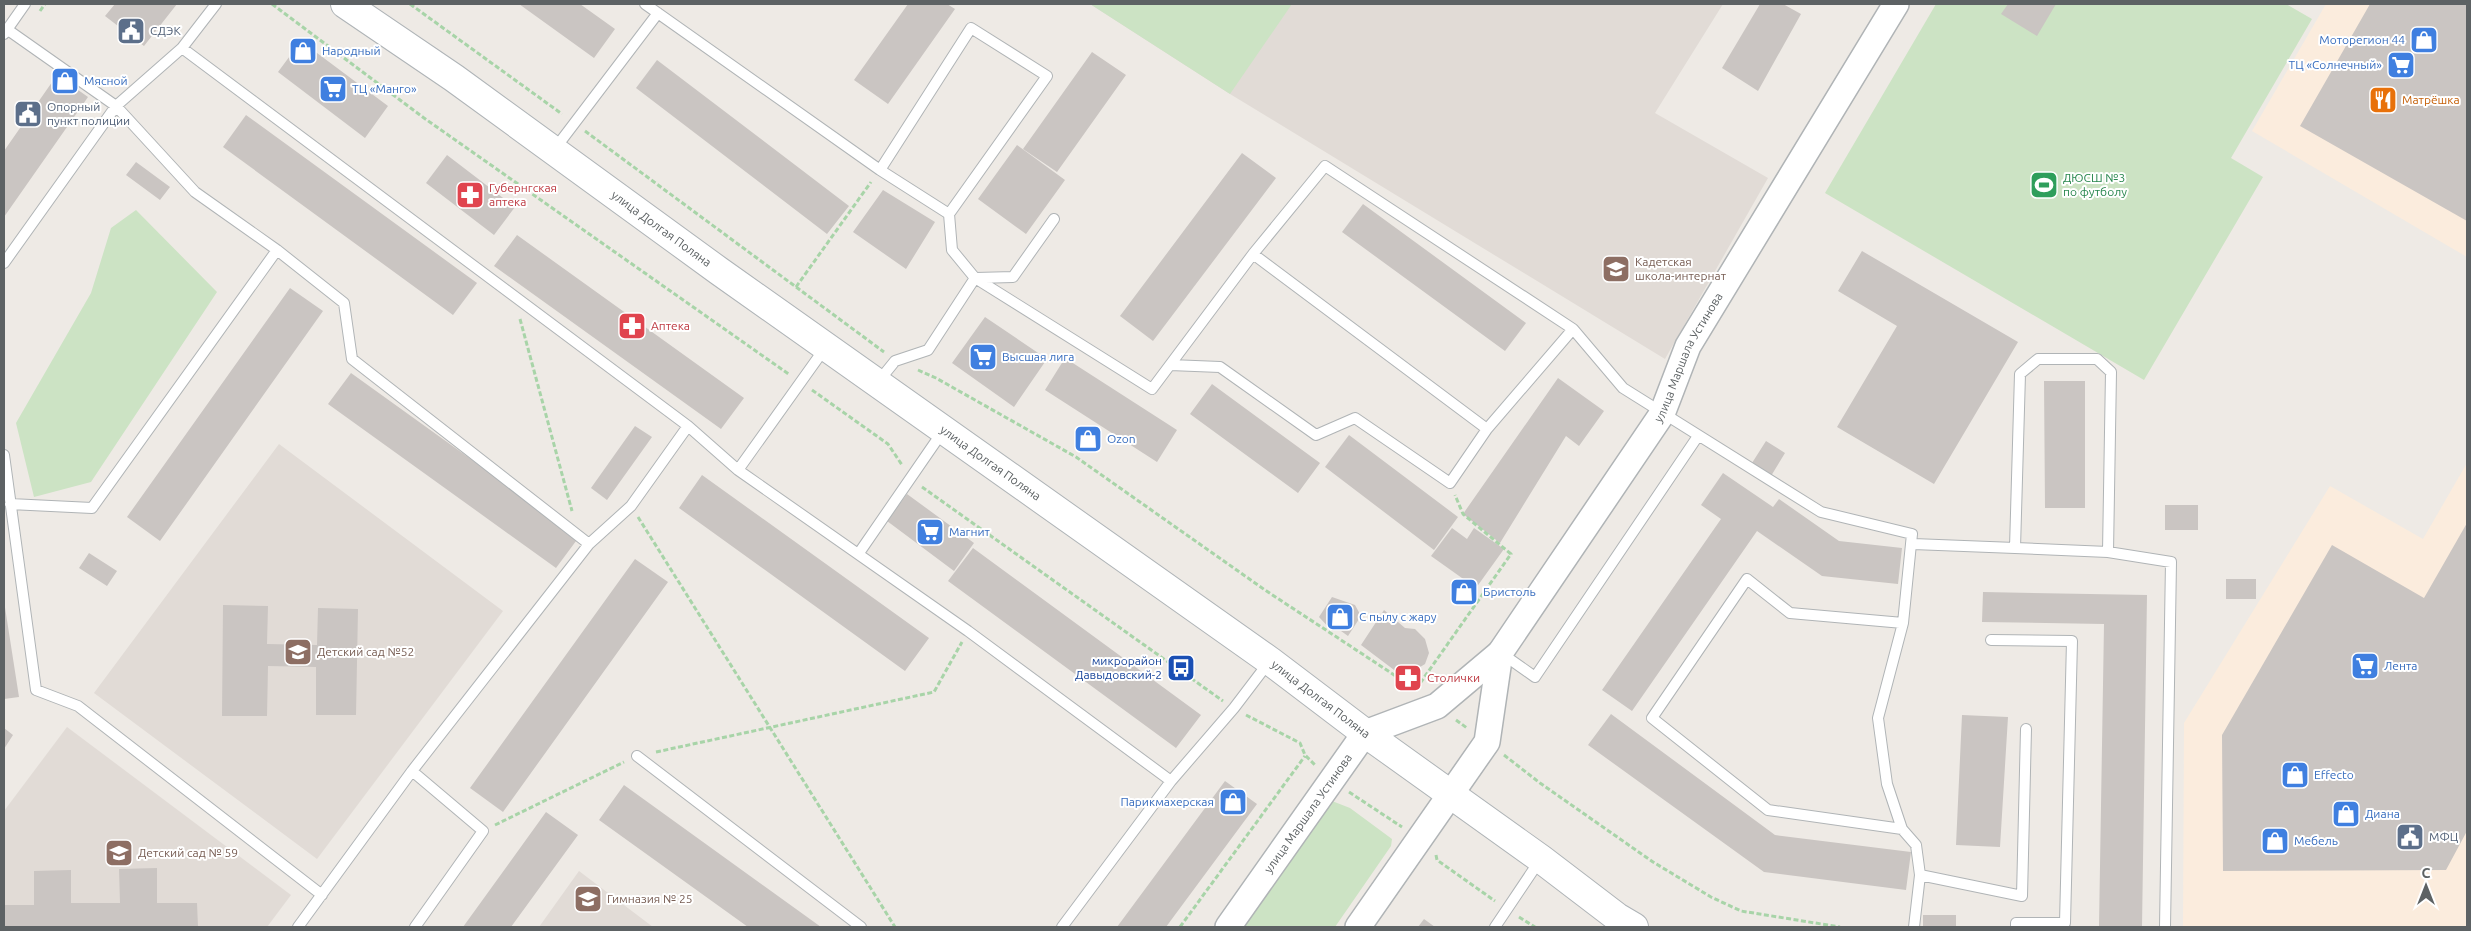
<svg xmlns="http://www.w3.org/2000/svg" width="2471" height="931" font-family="Ubuntu,sans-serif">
	<rect width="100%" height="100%" fill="#eeeae5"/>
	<path fill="#fbecdd" d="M2326 4H2467V257L2252 131Z
		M2467 463V927H2183L2184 723 2330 486 2423 539Z"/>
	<path fill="#e1dbd6" d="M1090 4H1723L1655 113 1768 178 1665 359 1230 94Z
		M279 444 503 611 317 859 94 693Z
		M67 727 291 895 267 927H4V811Z
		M579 871 653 927H539Z"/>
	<path fill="#cce3c4" d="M1090 4H1292L1230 94Z
		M1936 4H2286L2312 19 2231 158 2263 177 2144 380 1825 193Z
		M136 210 217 292 91 482 34 497 16 423 91 293 111 228Z
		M1332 801 1350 808 1392 839 1391 846 1335 927H1236Z"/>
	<path fill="#cac5c2" d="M115 4H177L144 46 105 16Z
		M519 4H580L615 29 594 58Z
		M908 4H947L955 9 888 104 854 80Z
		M1760 4H1783L1801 14 1758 91 1722 68Z
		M2008 4H2056L2037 36 2001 14Z
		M2370 4H2467V221L2300 126Z
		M301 41 388 106 365 138 278 72Z
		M1092 52 1126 75 1057 172 1023 149Z
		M657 60 849 206 827 234 636 88Z
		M57 75 88 97 4 217V151Z
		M246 115 477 283 453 315 223 147Z
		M1017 145 1065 180 1026 234 978 199Z
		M1242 153 1276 178 1153 341 1120 316Z
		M447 155 515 207 494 235 426 183Z
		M136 162 170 187 160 200 126 175Z
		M883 190 935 222 906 269 853 232Z
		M1363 204 1526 323 1505 351 1342 232Z
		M517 235 744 398 721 429 494 266Z
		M1862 251 2018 342 1934 484 1837 427 1897 326 1838 291Z
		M290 288 323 311 160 541 127 517Z
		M985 317 1047 359 1014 407 952 363Z
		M1065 358 1177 430 1157 462 1045 390Z
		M351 373 579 537 556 568 328 404Z
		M1558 378 1604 411 1579 446 1566 436 1500 543 1463 514Z
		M2044 381H2085V508H2045Z
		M1212 384 1320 463 1298 493 1190 414Z
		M635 426 652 437 607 500 591 488Z
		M1349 435 1458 517 1434 550 1325 467Z
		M1766 441 1785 453 1771 476 1752 463Z
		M1723 473 1773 507 1779 499 1839 541 1902 548 1898 584 1822 576 1757 531 1632 711 1602 690 1721 519 1701 505Z
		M702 475 929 638 905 671 679 508Z
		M907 494 974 543 954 571 887 521Z
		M2165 505H2198V530H2165Z
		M2467 523V831L2446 870 2223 871 2222 735 2332 545 2424 598Z
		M1452 528 1467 539 1474 528 1504 549 1476 588 1431 556Z
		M973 548 1201 715 1176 748 948 581Z
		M89 553 117 571 107 586 79 568Z
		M635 559 668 582 503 812 470 788Z
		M2226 579H2256V599H2226Z
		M1983 592 2147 595 2142 927H2099L2104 624 1982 622Z
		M1332 597 1355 605 1361 616 1348 636 1341 631H1332L1319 617Z
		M4 601 19 697 4 699Z
		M223 605 268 606 267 644 317 645 318 608 358 609 356 715H316V667L268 666 267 716H222Z
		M1384 610 1405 628 1415 629 1425 639 1429 653 1425 664 1417 669 1410 682 1361 645Z
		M1611 714 1775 835 1911 852 1906 890 1764 872 1588 745Z
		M1962 715 2008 717 2000 847 1956 845Z
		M4 728 13 735 4 749Z
		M1225 781 1257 804 1166 927H1117Z
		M624 785 821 927H748L599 820Z
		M546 812 578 835 511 927H463Z
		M157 868V903H197L198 927H4V905H34V871L71 870V903H120L119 869Z
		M1923 915H1956V927H1923Z
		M1424 919 1435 927H1418Z"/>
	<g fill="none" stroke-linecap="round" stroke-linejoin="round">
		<defs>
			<path id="service" d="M645 4 880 170 949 214 952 250 975 278 928 350 895 361 878 382
				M8 30 116 106 195 192 277 250 344 303 352 359 589 544
				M4 34 25 4
				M182 48 688 426 738 470 968 631 1171 781
				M554 150 658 13
				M880 170 971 28 1047 76 949 214
				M4 263 116 106 182 48 216 4
				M975 278 1152 389 1253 254 1487 429
				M976 278 1013 277 1054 219
				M1573 329 1623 388 1821 512 1912 534 1903 623 1878 718 1887 784 1902 829 1916 845 1920 875 1914 927
				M1170 365 1220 367 1316 435 1355 418 1450 483 1487 429 1573 329 1325 166 1253 254
				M4 455 36 690 78 706 322 895
				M738 470 825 348
				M10 504 92 508 277 250
				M1913 544 2015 548
				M2108 552 2111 372 2097 359H2038L2020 374 2015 548 2108 552 2171 562 2165 927
				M859 553 943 431
				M1991 640 2072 641 2065 923H2016V927
				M1501 653 1535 677 1698 436
				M637 756 861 927
				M1902 829 1768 810 1652 718 1747 579 1790 613 1903 623
				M1920 875 2022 896 2026 729
				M298 927 412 771
				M415 927 483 831 412 771 589 544 631 506 688 426
				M1062 927 1171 781 1234 708 1269 662
				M1495 927 1540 860"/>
			<g id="tertiary">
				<path id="s1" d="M1228 927 1365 733 1437 706 1500 653 1662 414 1688 346 1896 4"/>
				<path d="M1358 927 1487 742 1500 653"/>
			</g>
			<g id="secondary">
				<path id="s2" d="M345 4 454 78 719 271 1270 661 1365 733 1541 859 1617 917 1634 927"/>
			</g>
		</defs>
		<use href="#service" stroke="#b0b4b6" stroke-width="12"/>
		<use href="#tertiary" stroke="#b0b4b6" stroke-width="28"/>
		<use href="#secondary" stroke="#afb4b7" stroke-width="30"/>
		<path stroke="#a8d4a8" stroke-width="3" stroke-dasharray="5 2.5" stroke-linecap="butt" d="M272 4 424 118 790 375
			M410 4 562 114
			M40 11 45 4
			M585 131 884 352
			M796 287 871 182
			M520 319 572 511
			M918 370 936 378 1076 457 1265 590 1417 690
			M812 390 888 444 902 465
			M922 487 1223 701
			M638 517 895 927
			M1416 689 1511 554 1463 514 1455 495
			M1246 715 1300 743 1305 755 1315 765
			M1456 720 1467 728
			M656 752 934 692 962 642
			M1504 755 1540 783 1653 862 1711 897 1741 911 1840 927
			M1349 792 1402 827
			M495 825 624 762
			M1436 855 1437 860 1495 901
			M1519 917 1535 927
			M1180 927 1305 756"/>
		<use href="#service" stroke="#fff" stroke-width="10"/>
		<use href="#tertiary" stroke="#fff" stroke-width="25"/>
		<use href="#secondary" stroke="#fff" stroke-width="28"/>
	</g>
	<defs>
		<symbol id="civic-square" viewBox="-11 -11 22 22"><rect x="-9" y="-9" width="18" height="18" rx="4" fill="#5c6f8a" stroke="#fff"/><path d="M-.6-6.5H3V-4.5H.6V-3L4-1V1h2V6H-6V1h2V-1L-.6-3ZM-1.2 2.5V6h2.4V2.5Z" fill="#fff"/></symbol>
		<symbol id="shop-square" viewBox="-11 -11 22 22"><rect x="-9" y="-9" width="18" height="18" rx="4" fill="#3f7fe0" stroke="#fff"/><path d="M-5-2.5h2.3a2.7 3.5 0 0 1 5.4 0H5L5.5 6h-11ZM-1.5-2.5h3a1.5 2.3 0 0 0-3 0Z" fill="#fff"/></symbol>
		<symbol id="supermarket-square" viewBox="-11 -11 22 22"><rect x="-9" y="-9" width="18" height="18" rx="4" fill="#3f7fe0" stroke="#fff"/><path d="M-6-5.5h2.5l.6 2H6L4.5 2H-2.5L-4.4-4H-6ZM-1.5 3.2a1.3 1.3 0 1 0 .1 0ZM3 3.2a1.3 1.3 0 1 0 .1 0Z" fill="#fff"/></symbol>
		<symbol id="restaurant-square" viewBox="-11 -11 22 22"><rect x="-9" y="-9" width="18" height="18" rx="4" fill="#e8710a" stroke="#fff"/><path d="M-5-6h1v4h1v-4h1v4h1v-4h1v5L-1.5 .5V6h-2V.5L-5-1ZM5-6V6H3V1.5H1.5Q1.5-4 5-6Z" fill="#fff"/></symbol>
		<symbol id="stadium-square" viewBox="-11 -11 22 22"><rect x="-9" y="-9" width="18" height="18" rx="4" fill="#2e9e5b" stroke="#fff"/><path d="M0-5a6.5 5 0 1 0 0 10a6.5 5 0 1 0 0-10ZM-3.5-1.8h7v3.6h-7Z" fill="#fff"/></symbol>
		<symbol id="pharmacy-square" viewBox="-11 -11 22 22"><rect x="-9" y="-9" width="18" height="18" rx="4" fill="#e0444e" stroke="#fff"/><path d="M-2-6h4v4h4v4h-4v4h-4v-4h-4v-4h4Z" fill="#fff"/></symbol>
		<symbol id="school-square" viewBox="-11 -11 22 22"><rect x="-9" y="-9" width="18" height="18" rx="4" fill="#8d6e63" stroke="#fff"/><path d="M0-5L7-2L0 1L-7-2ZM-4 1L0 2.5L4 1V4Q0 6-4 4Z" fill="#fff"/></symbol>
		<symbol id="bus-square" viewBox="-11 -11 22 22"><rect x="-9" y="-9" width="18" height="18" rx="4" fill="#1a4fb4" stroke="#fff"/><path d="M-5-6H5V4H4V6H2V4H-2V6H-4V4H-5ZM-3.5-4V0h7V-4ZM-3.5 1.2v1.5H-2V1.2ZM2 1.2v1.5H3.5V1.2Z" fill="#fff"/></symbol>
	</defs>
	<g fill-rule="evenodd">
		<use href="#civic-square" x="115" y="15" width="32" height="32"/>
		<use href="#shop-square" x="2408" y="24" width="32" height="32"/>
		<use href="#shop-square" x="287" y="35" width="32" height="32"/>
		<use href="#supermarket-square" x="2385" y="49" width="32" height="32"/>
		<use href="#shop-square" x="49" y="65" width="32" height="32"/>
		<use href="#supermarket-square" x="317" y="73" width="32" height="32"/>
		<use href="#restaurant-square" x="2367" y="84" width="32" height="32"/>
		<use href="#civic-square" x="12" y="98" width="32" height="32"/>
		<use href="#stadium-square" x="2028" y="169" width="32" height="32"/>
		<use href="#pharmacy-square" x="454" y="179" width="32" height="32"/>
		<use href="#school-square" x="1600" y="253" width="32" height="32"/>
		<use href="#pharmacy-square" x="616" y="310" width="32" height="32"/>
		<use href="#supermarket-square" x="967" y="341" width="32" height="32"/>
		<use href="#shop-square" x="1072" y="423" width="32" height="32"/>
		<use href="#supermarket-square" x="914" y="516" width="32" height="32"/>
		<use href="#shop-square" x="1448" y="576" width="32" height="32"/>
		<use href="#shop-square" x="1324" y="601" width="32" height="32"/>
		<use href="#school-square" x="282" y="636" width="32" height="32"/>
		<use href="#supermarket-square" x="2349" y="650" width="32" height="32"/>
		<use href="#bus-square" x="1165" y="652" width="32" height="32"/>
		<use href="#pharmacy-square" x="1392" y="662" width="32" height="32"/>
		<use href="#shop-square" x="2279" y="759" width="32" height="32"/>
		<use href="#shop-square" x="1217" y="786" width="32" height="32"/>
		<use href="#shop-square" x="2330" y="798" width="32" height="32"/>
		<use href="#civic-square" x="2394" y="821" width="32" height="32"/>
		<use href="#shop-square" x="2259" y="825" width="32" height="32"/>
		<use href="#school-square" x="103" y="837" width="32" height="32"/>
		<use href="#school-square" x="572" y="883" width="32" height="32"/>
	</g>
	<g text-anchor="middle" stroke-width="4" stroke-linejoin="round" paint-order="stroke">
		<g font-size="12" fill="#4e5e75" stroke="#fff" text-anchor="start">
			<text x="150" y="35">СДЭК</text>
			<text x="47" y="111">Опорный<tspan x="47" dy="14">пункт полиции</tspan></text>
			<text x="2429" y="841">МФЦ</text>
		</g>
		<g font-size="12" fill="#366cbe" stroke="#fff" text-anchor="start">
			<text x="2405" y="44" text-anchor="end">Моторегион 44</text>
			<text x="322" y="55">Народный</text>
			<text x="2382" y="69" text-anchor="end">ТЦ «Солнечный»</text>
			<text x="84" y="85">Мясной</text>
			<text x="352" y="93">ТЦ «Манго»</text>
			<text x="1002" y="361">Высшая лига</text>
			<text x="1107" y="443">Ozon</text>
			<text x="949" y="536">Магнит</text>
			<text x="1483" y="596">Бристоль</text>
			<text x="1359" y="621">C пылу с жару</text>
			<text x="2384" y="670">Лента</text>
			<text x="2314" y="779">Effecto</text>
			<text x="1214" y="806" text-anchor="end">Парикмахерская</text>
			<text x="2365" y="818">Диана</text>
			<text x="2294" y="845">Мебель</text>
		</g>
		<g font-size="12" fill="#c56008" stroke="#fff" text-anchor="start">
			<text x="2402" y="104">Матрёшка</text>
		</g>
		<g font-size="12" fill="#27864d" stroke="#fff" text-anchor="start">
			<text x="2063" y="182">ДЮСШ №3<tspan x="2063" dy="14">по футболу</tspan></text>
		</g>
		<g font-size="12" fill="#be3a42" stroke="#fff" text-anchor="start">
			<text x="489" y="192">Губернгская<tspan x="489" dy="14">аптека</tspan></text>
			<text x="651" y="330">Аптека</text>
			<text x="1427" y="682">Столички</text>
		</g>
		<g font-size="12" fill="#5d6264" stroke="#fff">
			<text dy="4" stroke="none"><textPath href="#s2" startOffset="388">улица Долгая Поляна</textPath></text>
			<text dy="4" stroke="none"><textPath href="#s1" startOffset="748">улица Маршала Устинова</textPath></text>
			<text dy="4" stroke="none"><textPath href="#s2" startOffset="792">улица Долгая Поляна</textPath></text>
			<text dy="4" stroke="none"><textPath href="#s2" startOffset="1198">улица Долгая Поляна</textPath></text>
			<text dy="4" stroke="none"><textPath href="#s1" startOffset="139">улица Маршала Устинова</textPath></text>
		</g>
		<g font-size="12" fill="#785e54" stroke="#fff" text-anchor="start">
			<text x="1635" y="266">Кадетская<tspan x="1635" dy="14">школа-интернат</tspan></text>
			<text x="317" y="656">Детский сад №52</text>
			<text x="138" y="857">Детский сад № 59</text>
			<text x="607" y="903">Гимназия № 25</text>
		</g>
		<g font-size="12" fill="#164399" stroke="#fff" text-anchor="end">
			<text x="1162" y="665">микрорайон<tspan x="1162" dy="14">Давыдовский-2</tspan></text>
		</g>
	</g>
	<rect width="2471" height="931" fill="none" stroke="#5d6264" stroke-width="10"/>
	<g transform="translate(2426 886)" stroke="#ffffff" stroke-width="4" paint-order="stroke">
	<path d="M0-4L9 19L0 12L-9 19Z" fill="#5d6264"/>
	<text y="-8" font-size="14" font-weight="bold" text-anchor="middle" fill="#5d6264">С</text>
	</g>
</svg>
